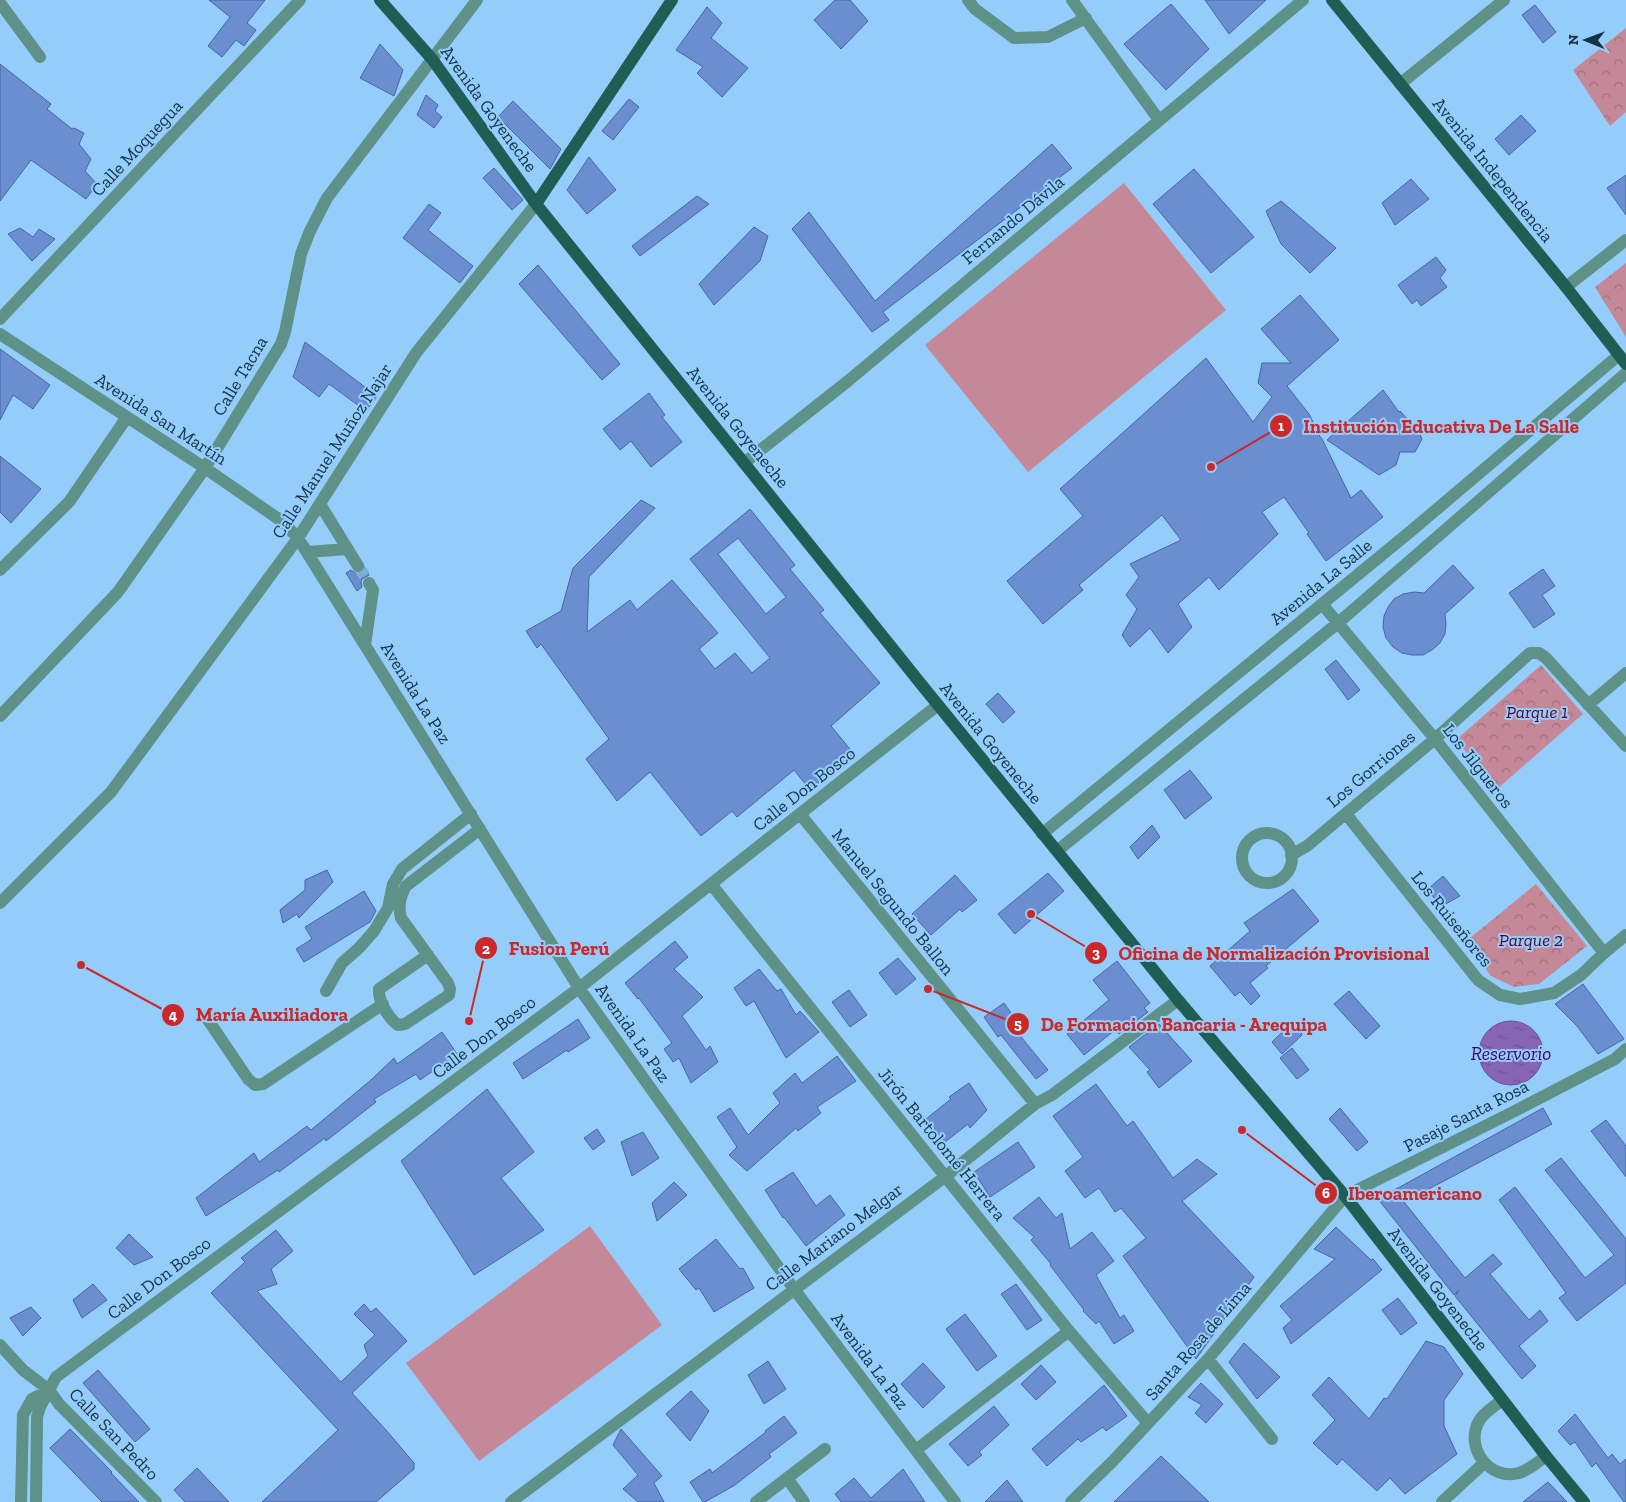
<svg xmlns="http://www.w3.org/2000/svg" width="1626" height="1502" font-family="'Zilla Slab',serif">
	<defs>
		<pattern id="park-crowns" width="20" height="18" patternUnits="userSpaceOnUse" patternTransform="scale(1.25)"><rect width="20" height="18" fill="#c58898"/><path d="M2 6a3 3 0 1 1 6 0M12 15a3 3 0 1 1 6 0" fill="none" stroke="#9f707e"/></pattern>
		<pattern id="water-ripples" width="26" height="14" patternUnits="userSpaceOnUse" patternTransform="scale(1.25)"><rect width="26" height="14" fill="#8764b4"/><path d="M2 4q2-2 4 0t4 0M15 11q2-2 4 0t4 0" fill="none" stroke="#6d5394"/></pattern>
	</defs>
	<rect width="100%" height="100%" fill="#94cdf9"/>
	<path fill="url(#park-crowns)" d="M1626 28V112L1610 126 1573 70Z
		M1626 263V337L1595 287Z
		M1541 665 1583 714 1497 789 1456 740Z
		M1536 884 1587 946 1539 984 1514 987 1491 976 1465 942Z"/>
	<path fill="#c58898" d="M1124 183 1226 310 1028 472 925 345Z
		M590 1226 662 1325 479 1461 406 1363Z"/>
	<path fill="url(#water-ripples)" stroke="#645593" d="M1479 1053a32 32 0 1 1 64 0a32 32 0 1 1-64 0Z"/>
	<path fill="#6b8ed0" stroke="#4565a4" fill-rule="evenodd" d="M209 0H265L247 23 256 30 244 46 236 40 222 57 208 46 230 17Z
		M835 0H850L868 21 841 49 814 20Z
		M1205 0H1266L1229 34Z
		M1171 4 1209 49 1166 90 1124 44Z
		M1535 5 1556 32 1543 43 1522 15Z
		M707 7 722 23 711 38 748 68 722 97 697 73 703 67 676 50Z
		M380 44 403 70 394 96 360 78Z
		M0 64 51 104 47 109 72 129 74 128 84 133 79 144 91 159 85 171 97 184 86 199 31 160 0 201Z
		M426 95 438 105 435 111 442 117 434 128 417 115Z
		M629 99 639 107 613 140 602 131Z
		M513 101 561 149 550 169 498 117Z
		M1521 115 1536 131 1509 155 1495 139Z
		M1052 144 1072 168 883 312 889 320 872 332 792 229 809 212 875 301Z
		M589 157 616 190 587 214 567 190Z
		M494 168 523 200 512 210 483 178Z
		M1194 169 1254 237 1211 273 1153 204Z
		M1626 175V215L1607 188Z
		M1411 179 1429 199 1395 225 1382 203Z
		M697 196 709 204 640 256 632 246Z
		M1281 201 1336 248 1310 273 1281 244 1266 211Z
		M429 204 441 213 428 230 473 266 460 283 403 238Z
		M754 227 768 236 760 261 714 305 699 284Z
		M20 228 33 237 39 229 55 239 32 261 8 234Z
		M1436 257 1446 270 1440 278 1447 287 1421 306 1417 300 1412 304 1398 285Z
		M538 265 620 364 602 380 519 284Z
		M1300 295 1339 340 1287 386 1309 414 1314 424 1312 426 1322 439 1351 498 1361 490 1383 517 1326 561 1307 534 1309 533 1284 497 1262 512 1278 534 1219 590 1209 577 1178 604 1192 627 1168 653 1150 628 1130 647 1122 635 1137 609 1126 595 1139 577 1130 564 1181 540 1162 515 1079 585 1083 590 1043 624 1007 581 1083 516 1060 489 1206 358 1253 422 1272 397 1258 383 1262 363H1291L1261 329Z
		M305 342 377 396 366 411 329 384 319 397 293 377Z
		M0 349 50 385 33 409 13 395 0 420Z
		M1383 390 1399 412 1400 411 1418 431 1422 439 1415 452H1400L1396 465 1379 475 1327 440Z
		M649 393 665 415 662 417 682 442 651 467 631 441 620 450 603 429Z
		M0 456 41 489 11 523 0 512Z
		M641 500 655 508 589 577 587 632 630 600 637 610 672 580 718 633 699 649 715 669 735 653 752 673 770 658 690 559 750 509 795 565 790 569 824 610 820 613 880 683 831 726 854 754 810 790 794 770 737 817 732 811 701 836 650 772 617 801 586 759 609 739 541 644 537 648 526 631 561 611 573 568ZM738 538 786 597 766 614 718 554Z
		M1453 565 1474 588 1445 614 1446 624 1445 634 1440 643 1432 650 1423 655H1412L1402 653 1393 647 1386 638 1383 627 1384 616 1388 607 1394 599 1403 594 1414 592 1424 593Z
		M365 569 369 575 362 579 361 582 362 587 357 591 346 573 351 570 355 573 359 574Z
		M1543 569 1555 586 1542 595 1555 614 1534 628 1509 593Z
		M1336 660 1360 690 1348 700 1325 669Z
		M998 693 1015 712 1003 723 986 704Z
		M1190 770 1212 798 1185 819 1164 790Z
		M1152 825 1160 837 1138 859 1130 847Z
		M327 870 333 882 299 918 297 914 283 923 280 910 305 890V880Z
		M1048 873 1064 891 1015 934 998 914Z
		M955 875 977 900 962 912 960 909 931 935 912 914Z
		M1443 876 1460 896 1440 907 1428 889Z
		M1293 889 1319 921 1266 966 1268 968 1250 983 1260 996 1251 1005 1240 992 1235 996 1210 966 1250 931 1244 923Z
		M364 891 376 911 370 922 304 962 296 949 312 939 305 927Z
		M675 941 688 957 674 969 703 997 682 1016 706 1050 710 1046 718 1062 691 1083 679 1058 673 1062 664 1049 672 1043 639 998 638 999 625 983Z
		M898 958 916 979 896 995 879 973Z
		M1117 961 1150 1003 1144 1008 1148 1012 1119 1034 1115 1030 1084 1055 1067 1034 1109 1000 1093 980Z
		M759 969 777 991 781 989 796 1015 800 1011 819 1032 786 1058 754 1001 746 1006 734 988Z
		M1583 984 1624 1039 1598 1054 1577 1026 1555 1004Z
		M849 990 867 1015 850 1027 832 1002Z
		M1349 991 1380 1026 1366 1039 1334 1004Z
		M1004 1003 1018 1023 1013 1027 1048 1070 1036 1079 1001 1035 998 1037 984 1017Z
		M578 1019 590 1038 568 1052 567 1050 523 1079 513 1063Z
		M1295 1020 1302 1035 1282 1054 1272 1042Z
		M1159 1024 1192 1061 1159 1088 1147 1072 1150 1070 1129 1047Z
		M442 1032 457 1054 420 1080 416 1074 374 1099 376 1102 326 1141 325 1138 279 1172 278 1170 206 1216 196 1198 254 1153 259 1162 307 1126 311 1130 371 1080 394 1058 397 1064Z
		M1292 1048 1309 1070 1297 1079 1280 1058Z
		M837 1056 856 1081 817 1107 821 1113 798 1131 796 1128 747 1171 729 1155 737 1147 717 1117 730 1108 748 1135 780 1103 773 1093 795 1073 802 1083Z
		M969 1083 987 1110 970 1128 968 1124 945 1142 926 1119 951 1099 949 1097Z
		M1096 1084 1127 1126 1133 1121 1173 1178 1197 1159 1217 1174 1182 1201 1254 1277 1196 1359 1123 1256 1146 1238 1121 1208 1115 1212 1099 1188 1085 1198 1065 1171 1083 1157 1053 1116Z
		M487 1089 534 1152 501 1178 544 1230 474 1275 401 1161Z
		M1340 1108 1368 1142 1357 1151 1329 1119Z
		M1543 1108 1552 1124 1404 1202 1465 1278 1493 1254 1502 1264 1490 1274 1529 1320 1540 1310 1548 1321 1519 1346 1536 1366 1522 1379 1455 1296 1459 1290 1454 1295 1378 1199Z
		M1606 1120 1626 1146V1177L1591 1131Z
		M597 1129 605 1141 593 1150 584 1138Z
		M643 1132 659 1158 632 1176 621 1142Z
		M1018 1142 1035 1167 990 1197 974 1172Z
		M1561 1158 1626 1239V1283L1577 1321 1559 1298 1566 1293 1499 1200 1515 1187 1585 1278 1614 1255 1545 1170Z
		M793 1172 816 1206 830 1195 845 1215 806 1246 784 1217 783 1218 765 1190Z
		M674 1182 687 1195 657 1221 652 1203Z
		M1039 1197 1056 1218 1062 1213 1070 1249 1092 1232 1114 1261 1096 1275 1120 1318 1124 1315 1134 1331 1114 1344 1099 1321 1096 1324 1083 1311 1084 1310 1050 1265 1051 1264 1031 1240 1034 1237 1013 1218Z
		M1336 1227 1371 1260 1373 1259 1382 1270 1291 1344 1283 1328 1292 1320 1280 1306 1335 1259 1314 1249Z
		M276 1230 293 1251 271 1269 277 1284 257 1291 341 1382 368 1356 364 1345 375 1335 354 1314 364 1304 371 1312 376 1308 407 1341 352 1393 386 1430 414 1463V1469L376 1502H262L338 1430 211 1293 245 1262 241 1258Z
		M129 1234 153 1257 134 1265 116 1248Z
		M716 1239 740 1269 743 1268 754 1288 714 1312 699 1288 696 1290 679 1269Z
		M93 1284 107 1300 82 1318 73 1300Z
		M1016 1284 1042 1320 1027 1330 1001 1294Z
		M1398 1298 1417 1323 1401 1335 1382 1310Z
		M31 1307 41 1318 23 1336 10 1318Z
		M965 1314 997 1356 977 1371 946 1329Z
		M1426 1341 1444 1347 1463 1374 1444 1400V1426L1457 1454 1405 1494 1390 1478 1377 1491 1342 1459 1337 1465 1313 1443 1335 1420 1312 1395 1329 1377 1369 1419 1384 1398 1387 1399Z
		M1244 1343 1280 1377 1257 1399 1229 1362Z
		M768 1361 786 1389 764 1404 748 1375Z
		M923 1363 945 1387 923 1408 901 1384Z
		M1041 1365 1056 1382 1036 1400 1021 1384Z
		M98 1370 150 1429 135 1442 83 1383Z
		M1201 1383 1223 1404 1206 1423 1195 1413 1202 1405 1188 1397Z
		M1104 1385 1127 1416 1106 1431 1103 1427 1081 1442 1078 1439 1047 1466 1032 1449Z
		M691 1391 709 1411 690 1441 666 1414Z
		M994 1406 1009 1425 979 1452 982 1455 968 1466 949 1444Z
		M1575 1414 1608 1458 1612 1454 1620 1464 1626 1459V1502H1624L1596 1463 1592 1467 1575 1442 1570 1445 1558 1431Z
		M784 1416 797 1433 769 1454 771 1457 735 1485 705 1502H703L690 1482 710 1469 712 1473 766 1432 765 1431Z
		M70 1429 112 1472 111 1473 139 1502H102L50 1448Z
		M621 1429 662 1476 654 1483 664 1502H638L623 1489 638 1475 613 1445Z
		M1161 1456 1209 1502H1114Z
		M197 1468 229 1502H185L174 1490Z
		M903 1469 925 1502H841L835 1494 854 1478 871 1498Z
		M1007 1480 1023 1502H985Z
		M1548 1482 1567 1502H1523Z"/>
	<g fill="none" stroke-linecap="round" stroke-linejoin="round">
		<path stroke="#7aaed5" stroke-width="12" stroke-dasharray="12 6" stroke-linecap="butt" d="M358 566 369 583"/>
		<path stroke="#5e9188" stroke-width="12" d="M968 0 975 9 1014 38 1048 37 1086 18
			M1072 0 1159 120
			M0 3 40 57
			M1400 84 1504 0
			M1566 287 1626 240
			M0 319 300 0
			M0 334 205 468 283 522 298 538 579 988 794 1289 955 1502
			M744 463 848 381 1303 0
			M320 504 358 566
			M307 552 348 549
			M0 570 69 502 127 417
			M1322 604 1435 739 1604 953
			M365 645 373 590 369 583
			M1588 705 1626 673
			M0 716 118 592 205 468 281 344 285 332 301 254 310 231 327 198 477 0
			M800 814 1035 1104
			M1346 814 1478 980 1500 995 1520 999 1554 993 1581 975 1604 953 1626 935
			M1242 858a25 25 0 1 1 50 0a25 25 0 1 1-50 0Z
			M1042 834 1411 531 1619 355
			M1057 851 1338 623 1626 373
			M1291 855 1307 846 1435 739 1530 653H1539L1546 658 1626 746
			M711 884 1069 1331 1148 1423
			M0 903 111 792 298 538 416 353 536 204
			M428 955 379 989C378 1001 389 1019 398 1025L405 1024 449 995 450 989 448 983 401 918C398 906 400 897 406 886L480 829
			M326 991 342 963 359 948 374 931 388 908 393 884 402 869 471 814
			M206 1017 248 1079 255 1085 263 1084 383 1004
			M0 1345 23 1370 49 1390 59 1404 156 1502
			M1208 1359 1272 1439
			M1502 1400C1494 1407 1484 1412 1479 1421 1464 1448 1490 1481 1519 1473 1529 1470 1538 1462 1546 1456
			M916 1450 1069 1331
			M787 1478 804 1502
			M21 1502 23 1415 32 1399 49 1390
			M36 1502 37 1417 40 1407 56 1377 579 988 938 705
			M511 1502 946 1176 1035 1104 1052 1095 1178 1000
			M756 1502 825 1449
			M1071 1502 1113 1461 1208 1359 1345 1196 1507 1115 1615 1059 1626 1049
			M1442 1502 1484 1463"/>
		<path stroke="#205d54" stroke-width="12" d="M380 0 432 59 536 204 744 463 921 684 1178 1000 1345 1196 1546 1456 1584 1502
			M1332 0 1566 287 1626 364
			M536 204 672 0"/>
	</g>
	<g text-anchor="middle" stroke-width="4" stroke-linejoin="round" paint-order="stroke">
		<g font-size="18" fill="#133247" stroke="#94cdf9">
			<text transform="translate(489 109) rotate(54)" y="6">Avenida Goyeneche</text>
			<text transform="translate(137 148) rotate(-47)" y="6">Calle Moquegua</text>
			<text transform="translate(1493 170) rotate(51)" y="6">Avenida Independencia</text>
			<text transform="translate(1013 220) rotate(-40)" y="6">Fernando Dávila</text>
			<text transform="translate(240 376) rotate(-59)" y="6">Calle Tacna</text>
			<text transform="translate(161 419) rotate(33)" y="6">Avenida San Martín</text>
			<text transform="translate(738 427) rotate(51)" y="6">Avenida Goyeneche</text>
			<text transform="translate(332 451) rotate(-57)" y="6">Calle Manuel Muñoz Najar</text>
			<text transform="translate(1321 582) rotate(-39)" y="6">Avenida La Salle</text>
			<text transform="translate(416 693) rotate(58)" y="6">Avenida La Paz</text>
			<text transform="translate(991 743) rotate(51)" y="6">Avenida Goyeneche</text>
			<text transform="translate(1478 766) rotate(52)" y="6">Los Jilgueros</text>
			<text transform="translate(1371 769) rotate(-40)" y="6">Los Gorriones</text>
			<text transform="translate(804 789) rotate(-38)" y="6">Calle Don Bosco</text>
			<text transform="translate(893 902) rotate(51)" y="6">Manuel Segundo Ballon</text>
			<text transform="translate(1452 919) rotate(51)" y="6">Los Ruiseñores</text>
			<text transform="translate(633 1033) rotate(55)" y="6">Avenida La Paz</text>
			<text transform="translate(484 1037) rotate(-37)" y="6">Calle Don Bosco</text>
			<text transform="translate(1466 1116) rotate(-27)" y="6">Pasaje Santa Rosa</text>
			<text transform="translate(942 1144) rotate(51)" y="6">Jirón Bartolomé Herrera</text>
			<text transform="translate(834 1237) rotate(-37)" y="6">Calle Mariano Melgar</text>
			<text transform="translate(159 1278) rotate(-37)" y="6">Calle Don Bosco</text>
			<text transform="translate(1438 1289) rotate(52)" y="6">Avenida Goyeneche</text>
			<text transform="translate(1198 1341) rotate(-49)" y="6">Santa Rosa de Lima</text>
			<text transform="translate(870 1361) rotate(53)" y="6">Avenida La Paz</text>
			<text transform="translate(114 1434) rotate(46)" y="6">Calle San Pedro</text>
		</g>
		<g font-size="18" font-style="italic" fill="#5c002a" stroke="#94cdf9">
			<text x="1537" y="718">Parque 1</text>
			<text x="1531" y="946">Parque 2</text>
		</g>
		<g font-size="19" font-style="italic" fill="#3f036c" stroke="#94cdf9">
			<text x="1511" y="1060">Reservorio</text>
		</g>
	</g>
	<path fill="none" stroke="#cc282a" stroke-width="2" d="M1211 467L1281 426M469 1021L486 948M1031 914L1096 953M81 965L173 1015M928 989L1018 1024M1242 1130L1326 1193"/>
	<g fill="#cc282a" stroke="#94cdf9" stroke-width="2">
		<circle cx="1211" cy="467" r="5"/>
		<circle cx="469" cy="1021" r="5"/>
		<circle cx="1031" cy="914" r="5"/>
		<circle cx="81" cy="965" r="5"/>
		<circle cx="928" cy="989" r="5"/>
		<circle cx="1242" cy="1130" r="5"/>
		<circle cx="1281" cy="426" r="12"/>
		<circle cx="486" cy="948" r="12"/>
		<circle cx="1096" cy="953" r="12"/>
		<circle cx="173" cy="1015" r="12"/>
		<circle cx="1018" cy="1024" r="12"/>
		<circle cx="1326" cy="1193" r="12"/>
	</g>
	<g font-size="15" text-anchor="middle" font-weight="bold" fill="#fff">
		<text x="1281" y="431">1</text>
		<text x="486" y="954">2</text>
		<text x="1096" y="958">3</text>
		<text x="173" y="1020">4</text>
		<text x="1018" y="1029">5</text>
		<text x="1326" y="1198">6</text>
	</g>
	<g font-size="19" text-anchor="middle" font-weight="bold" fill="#cc282a" stroke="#94cdf9" stroke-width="4" stroke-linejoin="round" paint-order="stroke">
		<text x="1441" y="433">Institución Educativa De La Salle</text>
		<text x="559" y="955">Fusion Perú</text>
		<text x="1274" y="960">Oficina de Normalización Provisional</text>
		<text x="272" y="1021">María Auxiliadora</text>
		<text x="1184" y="1031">De Formacion Bancaria - Arequipa</text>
		<text x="1415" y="1200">Iberoamericano</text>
	</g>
	<g transform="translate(1586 40) rotate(271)" stroke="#94cdf9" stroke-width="4" paint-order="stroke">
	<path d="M0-4L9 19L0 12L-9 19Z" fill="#133247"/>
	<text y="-8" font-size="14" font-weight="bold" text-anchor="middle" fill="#133247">N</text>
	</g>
</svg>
